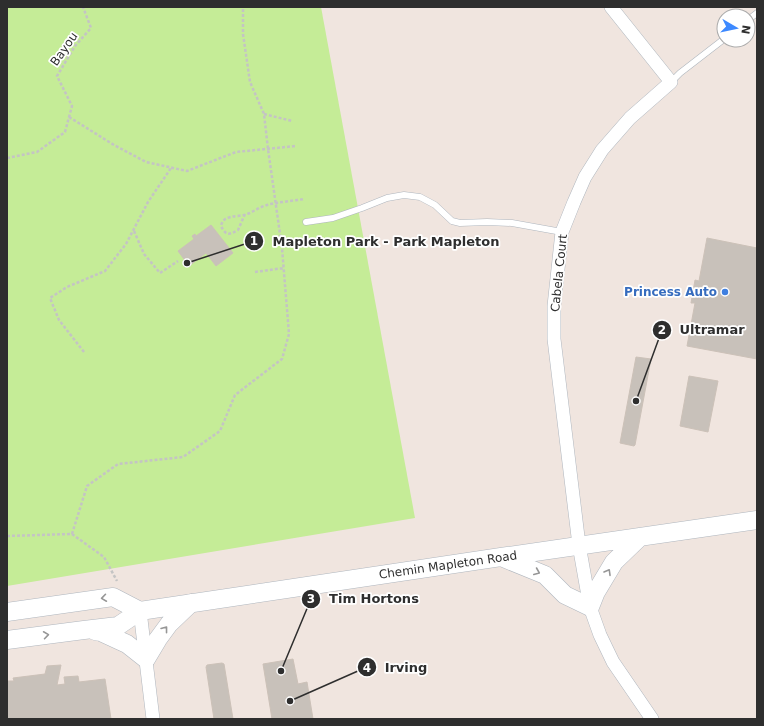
<svg xmlns="http://www.w3.org/2000/svg" width="764" height="726" font-family="'DejaVu Sans',sans-serif">
	<rect width="100%" height="100%" fill="#f0e5df"/>
	<path fill="#c5ec97" d="M7 7H321L415 518 7 586Z"/>
	<path fill="#c8c1ba" stroke="#ccc1b8" d="M211 225 233 253 216 266 206 253 189 266 178 251 194 239 192 236 195 234 196 236Z
		M707 238 757 248V359L687 346 695 303H691L695 280 699 281Z
		M636 357 651 359 635 445 634 446 620 443Z
		M689 376 718 381 708 432 680 426Z
		M293 659 298 684 307 682 313 719H272L263 664Z
		M222 663 224 664 233 719H214L206 667 207 665Z
		M61 665 57 685 65 684 64 677 78 676 79 682 105 679 111 719H7V681H14L13 678 45 674 47 666Z"/>
	<g fill="none" stroke-linecap="round" stroke-linejoin="round">
		<defs>
			<path id="lane" d="M748 20 757 13
				M671 82 680 73 724 39
				M306 222 333 218 362 208 387 198 404 195 420 197 435 205 452 221 460 223 487 222 512 223 562 232"/>
			<path id="street" d="M611 7 671 82 630 118 602 150 585 177 574 202 562 232 554 306V339L579 545 590 607 600 635 613 662 652 719
				M140 611 153 719"/>
			<path id="secondary" d="M501 557 545 575 565 595 590 607 596 592 614 562 640 537
				M7 612 113 597 140 611
				M95 631 101 632 127 644 146 659 158 639 169 624 191 603
				M7 640 84 630 118 626 140 611 153 609 501 557 757 520"/>
		</defs>
		<use href="#lane" stroke="#afb6be" stroke-width="7"/>
		<use href="#street" stroke="#afb6be" stroke-width="14"/>
		<use href="#secondary" stroke="#afb6be" stroke-width="19"/>
		<path stroke="#c4c4c4" stroke-width="2.5" stroke-dasharray="3 2" stroke-linecap="butt" d="M264 114 292 121
			M69 117 114 145 146 162 187 171 236 152 296 146
			M7 158 37 152 65 132 72 106 57 76 75 46 91 28 83 7
			M245 214 238 230C229 235 226 236 221 226 223 215 235 217 244 215 252 213 259 207 267 205 278 202 292 201 304 199
			M134 231 144 254 160 273 178 261
			M255 272 284 268
			M84 352 59 320 50 298 67 287 105 271 126 244 148 202 171 168
			M72 534 87 486 118 464 183 457 220 431 235 395 282 359 289 334 282 248 268 149 264 114 250 82 243 34V7
			M7 536 72 534 104 557 117 581"/>
		<use href="#lane" stroke="#fff" stroke-width="6"/>
		<use href="#street" stroke="#fff" stroke-width="13"/>
		<use href="#secondary" stroke="#fff" stroke-width="18"/>
	</g>
	<defs><path id="oneway-chevron" d="M-2-3.5L2.5 0L-2 3.5" fill="none" stroke-width="1.6" stroke-linecap="round" stroke-linejoin="round"/></defs>
	<g stroke="#969696">
		<use href="#oneway-chevron" transform="translate(537 572) rotate(23)"/>
		<use href="#oneway-chevron" transform="translate(608 572) rotate(-60)"/>
		<use href="#oneway-chevron" transform="translate(104 598) rotate(172)"/>
		<use href="#oneway-chevron" transform="translate(165 629) rotate(-52)"/>
		<use href="#oneway-chevron" transform="translate(46 635) rotate(-8)"/>
	</g>
	<circle fill="#3f7fe0" stroke="#fff" stroke-width="1.5" cx="725" cy="292" r="4"/>
	<g text-anchor="middle" stroke-width="3.5" stroke-linejoin="round" paint-order="stroke">
		<g font-size="12" fill="#2e2e2e" stroke="#fff">
			<text transform="translate(64 49) rotate(-55)" y="4">Bayou</text>
			<text transform="translate(559 273) rotate(-84)" y="4">Cabela Court</text>
			<text transform="translate(448 565) rotate(-8)" y="4">Chemin Mapleton Road</text>
		</g>
		<g font-size="12" font-weight="bold" fill="#366cbe" stroke="#fff" text-anchor="end">
			<text x="717" y="296">Princess Auto</text>
		</g>
	</g>
	<path fill="none" stroke="#2e2e2e" stroke-width="1.5" d="M187 263L254 241M636 401L662 330M281 671L311 599M290 701L367 667"/>
	<g fill="#2e2e2e" stroke="#fff" stroke-width="1.5">
		<circle cx="187" cy="263" r="4"/>
		<circle cx="636" cy="401" r="4"/>
		<circle cx="281" cy="671" r="4"/>
		<circle cx="290" cy="701" r="4"/>
		<circle cx="254" cy="241" r="10"/>
		<circle cx="662" cy="330" r="10"/>
		<circle cx="311" cy="599" r="10"/>
		<circle cx="367" cy="667" r="10"/>
	</g>
	<g font-size="12" text-anchor="middle" font-weight="bold" fill="#fff">
		<text x="254" y="245">1</text>
		<text x="662" y="334">2</text>
		<text x="311" y="603">3</text>
		<text x="367" y="672">4</text>
	</g>
	<g font-size="13" text-anchor="middle" font-weight="bold" fill="#2e2e2e" stroke="#fff" stroke-width="3.5" stroke-linejoin="round" paint-order="stroke">
		<text x="386" y="246">Mapleton Park - Park Mapleton</text>
		<text x="712" y="334">Ultramar</text>
		<text x="374" y="603">Tim Hortons</text>
		<text x="406" y="672">Irving</text>
	</g>
	<rect width="764" height="726" fill="none" stroke="#2e2e2e" stroke-width="16"/>
	<g transform="translate(736 28) rotate(99)"><circle r="19" fill="#ffffff" stroke="#ababab"/>
	<path d="M0-3L7 15L0 10L-7 15Z" fill="#3d89ff"/>
	<text y="-6" font-size="11" font-weight="bold" text-anchor="middle" fill="#2e2e2e">N</text>
	</g>
</svg>
